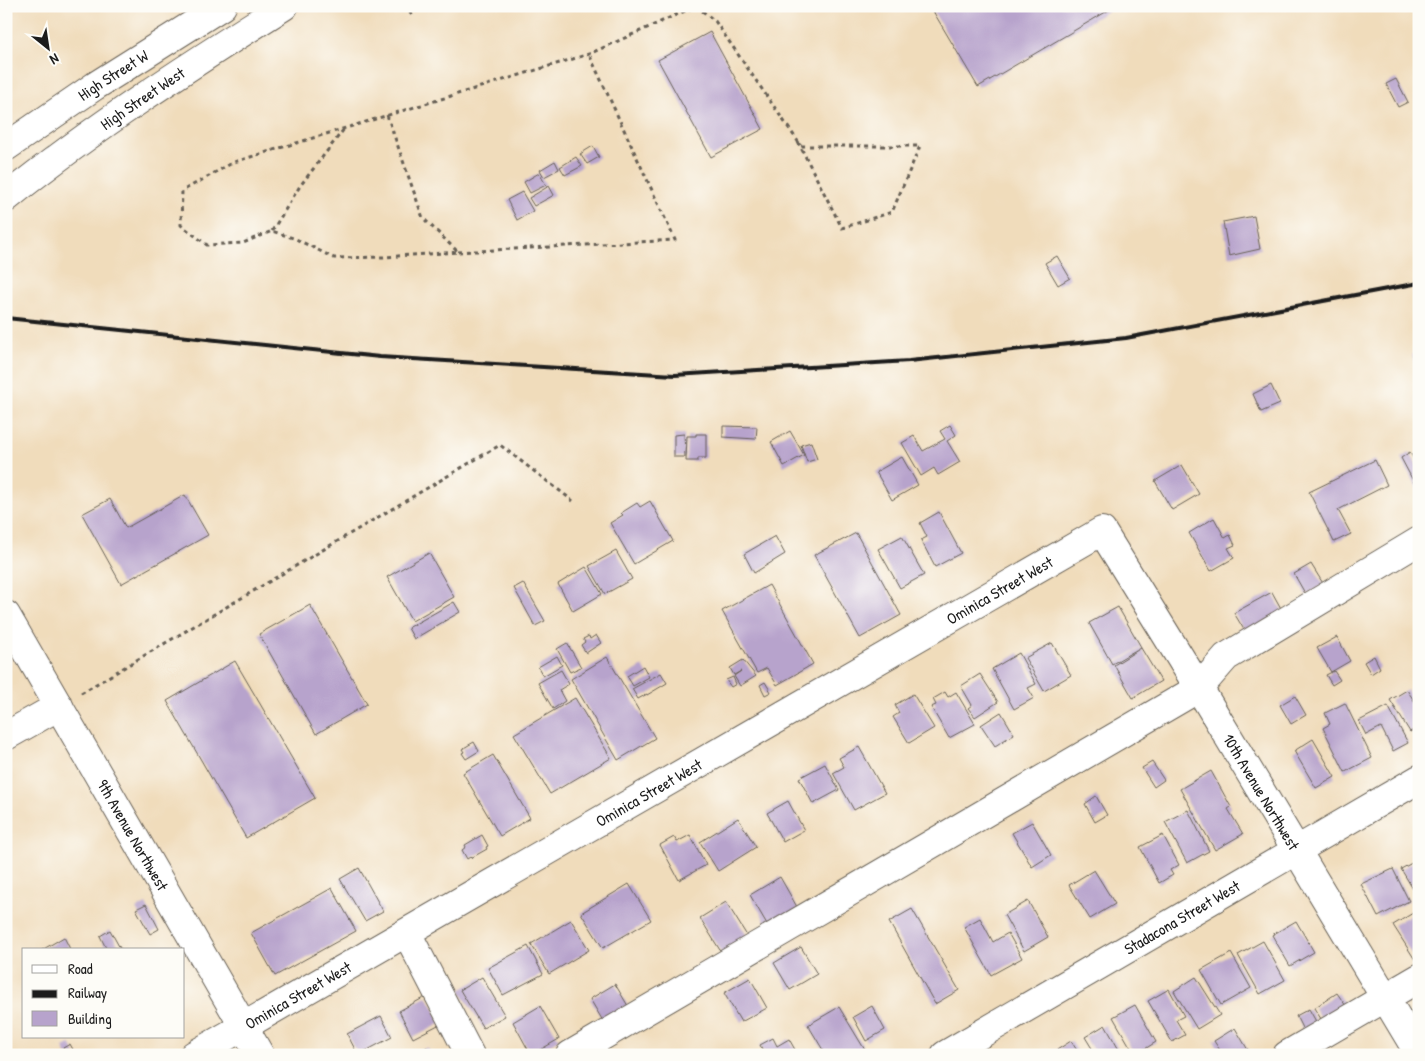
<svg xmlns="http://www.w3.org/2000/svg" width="1425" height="1061" font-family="'Patrick Hand',sans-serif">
	<rect width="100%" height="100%" fill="#fdfcf7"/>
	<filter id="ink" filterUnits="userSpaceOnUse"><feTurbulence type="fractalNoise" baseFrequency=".02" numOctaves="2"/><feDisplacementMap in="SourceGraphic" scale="10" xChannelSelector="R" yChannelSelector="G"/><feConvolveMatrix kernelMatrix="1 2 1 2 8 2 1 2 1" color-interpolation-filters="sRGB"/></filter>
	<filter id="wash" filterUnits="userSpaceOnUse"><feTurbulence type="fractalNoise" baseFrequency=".0096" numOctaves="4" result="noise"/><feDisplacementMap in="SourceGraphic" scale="20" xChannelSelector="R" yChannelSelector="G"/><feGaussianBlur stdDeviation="1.12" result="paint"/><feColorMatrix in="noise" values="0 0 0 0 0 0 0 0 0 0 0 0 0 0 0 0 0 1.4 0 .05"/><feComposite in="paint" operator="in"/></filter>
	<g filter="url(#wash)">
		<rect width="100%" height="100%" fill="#f0dcbb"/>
		<g id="blocks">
			<path fill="#b7a3cc" d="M930 6H1116L978 87Z
				M710 32 763 129 711 157 658 60Z
				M1396 79 1408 102 1398 107 1386 84Z
				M593 146 599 157 587 164 580 154Z
				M576 157 582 166 565 175 560 167Z
				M555 161 559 169 544 177 540 170Z
				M539 173 546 185 530 193 524 182Z
				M549 186 554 195 534 206 529 198Z
				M522 192 533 211 517 220 507 200Z
				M1254 216 1260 249 1229 256 1223 222Z
				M1057 256 1070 278 1058 285 1045 263Z
				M1419 352V363L1415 364 1412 354Z
				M1271 385 1280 404 1261 412 1253 394Z
				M950 425 956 435 947 441 960 462 938 475 934 468 921 476 902 443 914 436 923 451 945 439 940 431Z
				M723 426 757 427 756 439 723 437Z
				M790 431 804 455 784 466 771 442Z
				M684 434 685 457H674V435Z
				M696 434H706V458H698V461H686L687 436H696Z
				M811 442 817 459 807 462 801 445Z
				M1410 452 1419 469V492L1401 458Z
				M902 457 918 485 892 500 876 472Z
				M1375 460 1387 485 1338 510 1351 534 1334 542 1309 492Z
				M1182 465 1199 494 1172 510 1155 481Z
				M185 495 208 535 121 584 82 514 110 499 126 528Z
				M650 501 673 541 634 564 610 523 623 515 621 513 637 503 640 507Z
				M939 512 961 553 935 567 921 540 927 537 920 523Z
				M1214 518 1225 538 1230 535 1235 545 1228 548 1234 558 1211 571 1189 533Z
				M856 533 901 615 860 638 814 555Z
				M775 536 785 554 754 573 744 554Z
				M902 536 924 575 900 588 878 549Z
				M616 551 632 579 605 594 589 566Z
				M429 553 454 597 412 621 387 577Z
				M1311 564 1324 585 1306 595 1294 574Z
				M586 567 602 594 573 611 558 584Z
				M523 583 545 621 535 626 514 588Z
				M769 585 813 664 777 685 767 668 757 673 722 611Z
				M1272 592 1283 612 1246 633 1234 613Z
				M454 602 460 612 414 639 408 628Z
				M310 605 367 704 316 734 259 634Z
				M1118 607 1141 647 1112 664 1089 623Z
				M596 635 601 643 586 653 581 645 585 642 583 639 589 636 590 639Z
				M1337 637 1350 661 1331 672 1317 648Z
				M567 643 581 667 570 672 557 649Z
				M1052 643 1071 675 1044 691 1025 658Z
				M1141 648 1161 681 1133 698 1114 665Z
				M1019 653 1036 684 1028 688 1034 698 1014 709 992 669Z
				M557 656 562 665 543 676 538 667Z
				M1374 656 1380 668 1371 674 1364 662Z
				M607 657 655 738 618 760 571 679Z
				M743 660 756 676 740 686 734 676 741 671 734 675 730 668Z
				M235 661 315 798 246 838 167 701Z
				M643 666 649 677 633 686 627 676Z
				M561 670 569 684 559 690 565 701 553 709 538 683Z
				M1334 671 1340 680 1332 685 1326 675Z
				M661 673 667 683 647 695V694L638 699 632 689Z
				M980 674 998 702 975 717 968 708 972 705 961 686Z
				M733 677 736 684 731 687 726 680Z
				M765 682 771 692 765 695 760 685Z
				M1407 690 1419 708V727L1410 732 1390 700Z
				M945 692 948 697 956 692 975 724 949 738 931 707 936 705 933 699Z
				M913 694 934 728 909 743 893 717 899 713 895 705Z
				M1295 696 1306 715 1291 724 1280 705Z
				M575 698 611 758 550 794 514 734Z
				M1345 703 1372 758 1345 772 1323 728 1330 724 1325 713Z
				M1388 706 1408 743 1393 751 1381 727 1366 735 1359 721Z
				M1001 712 1014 734 995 746 981 725Z
				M1313 739 1335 777 1316 788 1294 751Z
				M474 742 479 751 466 759 462 753 464 752 462 749Z
				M859 747 885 793 854 810 833 773 844 767 839 758Z
				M493 755 530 818 500 836 463 773Z
				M1152 762 1164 780 1154 787 1142 768Z
				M825 764 839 790 813 804 799 778Z
				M1211 771 1231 807 1228 809 1243 834 1215 850 1180 789Z
				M1096 796 1107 815 1095 822 1085 804Z
				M788 801 804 830 783 842 767 813Z
				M1188 810 1209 851 1187 863 1165 822Z
				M738 818 756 847 718 871 700 842Z
				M1032 822 1051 855 1032 867 1012 833Z
				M482 835 488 846 486 847 487 849 471 858 470 857 467 859 462 850 466 847 465 845Z
				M690 835 706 865 679 880 660 845 674 837 677 842Z
				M1163 835 1179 865 1170 870 1173 875 1159 883 1140 847Z
				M1419 859V899L1401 869Z
				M359 868 383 911 365 921 340 879Z
				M1393 869 1409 901 1378 917 1361 884Z
				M1094 870 1115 904 1090 919 1069 885Z
				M780 877 801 914 771 931 750 895Z
				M629 884 651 920 603 948 581 913Z
				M332 888 356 931 275 976 251 933Z
				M1028 901 1048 937 1024 951 1004 915Z
				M726 902 749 939 723 955 700 918Z
				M146 904 159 929 150 934 136 909Z
				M912 909 959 990 935 1004 889 922Z
				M1418 910 1419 911V966L1393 925Z
				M980 918 993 942 1008 933 1022 958 991 975 964 927Z
				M571 920 589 950 549 974 531 944Z
				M1296 921 1314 952 1290 966 1272 935Z
				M110 930 121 950H107L100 936Z
				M64 937 70 949 42 950Z
				M1263 941 1285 980 1260 994 1238 955Z
				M528 946 543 974 503 995 488 968Z
				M801 947 817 974 790 990 774 963Z
				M1231 953 1251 988 1221 1005 1201 970Z
				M482 977 505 1016 483 1028 460 990Z
				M1196 977 1220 1015 1197 1029 1174 991Z
				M750 978 767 1008 741 1022 724 993Z
				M615 984 631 1011 606 1026 590 999Z
				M1169 989 1184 1016 1176 1020 1185 1035 1172 1042 1148 1001Z
				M1337 993 1348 1009 1325 1025 1314 1008Z
				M427 996 442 1023 413 1038 399 1011Z
				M1135 1005 1156 1042 1135 1055 1113 1017Z
				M540 1006 559 1039 531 1055 513 1022Z
				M872 1006 885 1030 866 1041 853 1017Z
				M839 1007 865 1050 857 1055H826L808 1025Z
				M1309 1009 1318 1025 1304 1032 1296 1016Z
				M381 1016 392 1037 358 1055 347 1034Z
				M1105 1025 1122 1055H1096L1085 1037Z
				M1235 1028 1251 1055H1223L1214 1041Z
				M773 1038 777 1046 789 1039 798 1055H765L760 1045Z
				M1071 1041 1080 1055H1049Z
				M70 1044 76 1055H67L63 1048Z
				M427 1047 432 1055H415Z"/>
		</g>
	</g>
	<g filter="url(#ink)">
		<use href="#blocks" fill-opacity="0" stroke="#665f54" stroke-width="1"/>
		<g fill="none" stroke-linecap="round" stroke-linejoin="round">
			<defs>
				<g id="minor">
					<path d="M6 736 59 706"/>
					<path d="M407 933 470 1055"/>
					<path id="s1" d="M194 1055 1102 531 1199 688 1419 1054"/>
					<path d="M570 1055 1199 688 1226 657 1419 541"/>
					<path id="s2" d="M945 1055 1419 779"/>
					<path d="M1287 1055 1419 978"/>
				</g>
				<g id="major">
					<path id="s3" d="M6 147 95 86 222 6"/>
					<path id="s4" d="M6 198C94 127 189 66 284 6"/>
					<path id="s5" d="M6 615 260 1055"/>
				</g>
			</defs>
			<use href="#minor" stroke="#665f54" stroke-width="30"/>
			<use href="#major" stroke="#665f54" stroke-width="30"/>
			<path stroke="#665f54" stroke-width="3" stroke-dasharray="4 4" stroke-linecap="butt" d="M405 6 411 14 426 6
				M696 6 715 21 797 140 801 146H920L892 212 842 228 797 140
				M387 115 423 218 458 252 383 257 334 258 296 239 272 231 243 243 207 245 181 225 182 191 234 162 589 54 696 6
				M272 231 300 186 344 129
				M458 252 675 240 589 54
				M81 693 500 445 573 501"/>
			<use href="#minor" stroke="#fff" stroke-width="28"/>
			<use href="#major" stroke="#fff" stroke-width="28"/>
			<path stroke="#1c1c1c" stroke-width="4" d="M6 318 380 357 675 375 909 361 1126 338 1419 283"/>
		</g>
	</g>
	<g text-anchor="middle" stroke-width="5" stroke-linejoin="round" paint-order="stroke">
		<g font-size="16" fill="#1c1c1c" stroke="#fdfcf7">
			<text dy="6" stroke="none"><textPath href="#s3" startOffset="129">High Street W</textPath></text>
			<text dy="6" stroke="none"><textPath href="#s4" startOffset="169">High Street West</textPath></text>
			<text dy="6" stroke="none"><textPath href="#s1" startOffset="930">Ominica Street West</textPath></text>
			<text dy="6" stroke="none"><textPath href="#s1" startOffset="1354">10th Avenue Northwest</textPath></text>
			<text dy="6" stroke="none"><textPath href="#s1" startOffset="525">Ominica Street West</textPath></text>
			<text dy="6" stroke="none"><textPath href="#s5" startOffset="254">9th Avenue Northwest</textPath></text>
			<text dy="6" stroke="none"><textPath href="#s2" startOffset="274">Stadacona Street West</textPath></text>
			<text dy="6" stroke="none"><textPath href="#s1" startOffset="120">Ominica Street West</textPath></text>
		</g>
	</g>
	<rect width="1425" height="1061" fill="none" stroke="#fdfcf7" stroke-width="25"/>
	<rect x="22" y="948" width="162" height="90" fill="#fdfcf7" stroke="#a3a29f"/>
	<rect x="32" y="965" width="25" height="8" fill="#ffffff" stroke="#a3a29f"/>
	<text x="68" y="974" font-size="15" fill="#1c1c1c">Road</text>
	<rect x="32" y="990" width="25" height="8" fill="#1c1c1c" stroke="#a3a29f"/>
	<text x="68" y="998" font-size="15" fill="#1c1c1c">Railway</text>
	<rect x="32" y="1011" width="25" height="15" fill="#b7a3cc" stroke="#a3a29f"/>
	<text x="68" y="1024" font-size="15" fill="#1c1c1c">Building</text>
	<g transform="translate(48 48) rotate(150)" stroke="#fdfcf7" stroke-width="4" paint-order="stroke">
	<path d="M0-4L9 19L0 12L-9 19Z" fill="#1c1c1c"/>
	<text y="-8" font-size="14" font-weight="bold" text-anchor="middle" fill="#1c1c1c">N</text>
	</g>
</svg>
